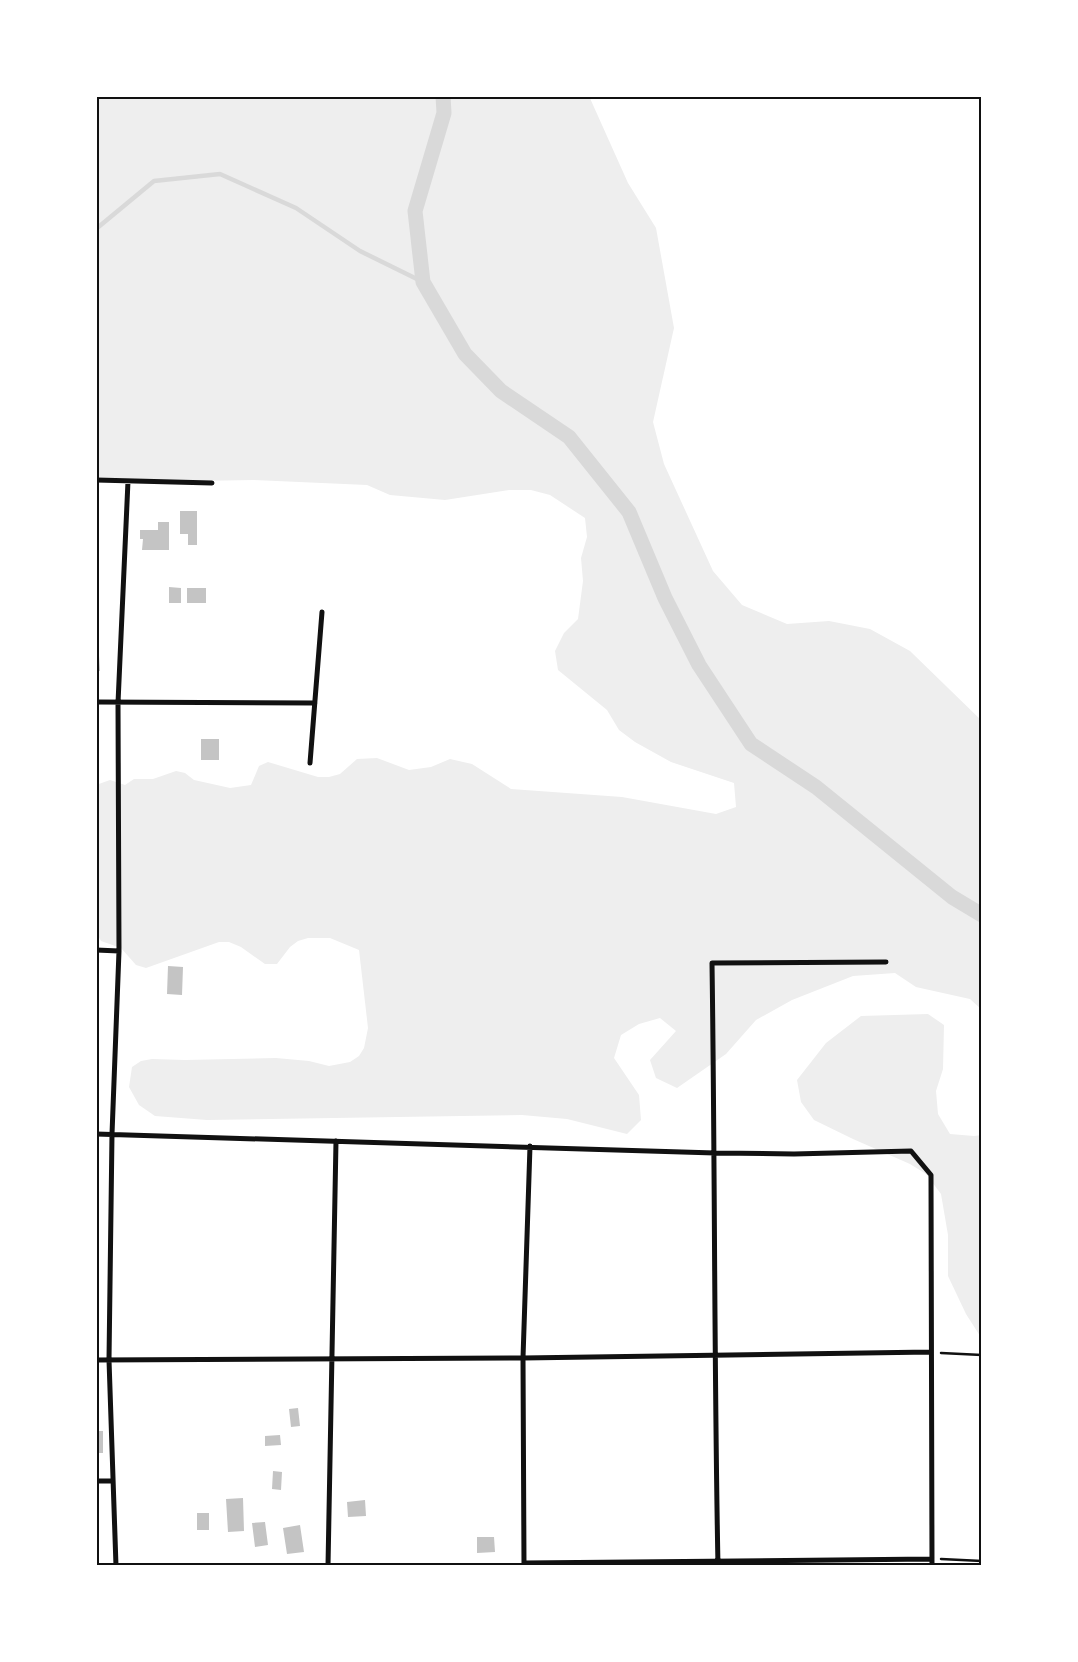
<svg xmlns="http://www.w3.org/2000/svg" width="1078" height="1662" font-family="Cabin,sans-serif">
	<rect width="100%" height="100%" fill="#fff"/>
	<path fill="#eee" d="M96 96H589L628 183 656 228 674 328 653 422 664 464 713 571 742 605 787 624 829 621 870 629 910 651 982 721V1010L970 999 916 987 895 973 853 976 792 1000 756 1020 726 1054 677 1088 656 1078 650 1060 676 1031 660 1018 639 1024 621 1035 614 1058 639 1095 641 1120 627 1134 567 1119 522 1115 207 1120 155 1116 139 1105 129 1087 132 1067 141 1061 152 1059 185 1060 276 1058 309 1061 329 1066 350 1062 359 1056 364 1048 368 1028 359 950 330 938H308L298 941 290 947 277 964H265L241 947 229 942H219L146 968 136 965 121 948 101 941 96 932V785L110 780 125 785 134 779H153L176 771 185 773 194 780 230 788 251 785 259 766 268 762 318 777H329L340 774 357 759 377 758 409 770 431 767 450 759 472 764 511 789 622 797 716 814 736 807 734 783 671 762 635 742 619 730 607 710 558 670 555 651 564 633 578 619 583 581 581 558 587 537 585 518 550 495 531 490H509L445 500 390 495 367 485 254 480 134 482 122 478H96Z
		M928 1014 944 1025 943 1069 936 1091 938 1114 950 1134 974 1136 982 1135V1339L966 1314 948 1276V1235L941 1194 926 1174 910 1164 853 1139 814 1120 801 1102 797 1080 826 1043 861 1016Z"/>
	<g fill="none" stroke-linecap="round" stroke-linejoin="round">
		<path stroke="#d9d9d9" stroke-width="4.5" d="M96 229 154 181 220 174 296 208 360 251 423 282"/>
		<path stroke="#d9d9d9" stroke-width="15" d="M443 96 444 113 415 211 423 282 465 354 501 391 569 437 629 512 665 598 699 665 751 744 816 787 952 897 982 915"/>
	</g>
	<path fill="#c4c4c4" d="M180 511H197V545H188V534H180Z
		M158 522H169V550H142L143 539H140V530H158Z
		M169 587 181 588V603H169Z
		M187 588H206V603H187Z
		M96 656H99L100 671H96Z
		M201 739H219V760H201Z
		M168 966 183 967 182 995 167 994Z
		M298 1408 300 1426 291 1427 289 1409Z
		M96 1431H103V1453H96Z
		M280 1435 281 1445 265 1446V1436Z
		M273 1471 282 1472 281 1490 272 1489Z
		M243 1498 244 1531 228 1532 226 1499Z
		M365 1500 366 1516 348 1517 347 1502Z
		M197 1513H209V1530H197Z
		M265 1522 268 1545 255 1547 252 1523Z
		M300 1525 304 1552 287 1554 283 1528Z
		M477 1537H494L495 1552 477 1553Z"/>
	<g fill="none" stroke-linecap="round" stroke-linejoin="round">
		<path stroke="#111" stroke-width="2.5" d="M941 1353 982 1355
			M941 1559 982 1561"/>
		<path stroke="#111" stroke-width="5" d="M96 480 212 483
			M96 702 315 703
			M310 763 322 612
			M96 950 119 951
			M96 1134 715 1153 794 1154 911 1151 931 1175 932 1566
			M96 1360 523 1358 931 1352
			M96 1481H113
			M524 1563 932 1559
			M116 1566 109 1360 112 1134 119 951 118 703 128 481
			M328 1566 336 1141
			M524 1566 523 1358 530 1146
			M718 1566C714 1365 715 1164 712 963L886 962"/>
	</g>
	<rect width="1078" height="1662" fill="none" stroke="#ffffff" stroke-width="195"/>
	<rect x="98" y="98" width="882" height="1466" fill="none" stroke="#111" stroke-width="2"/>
</svg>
